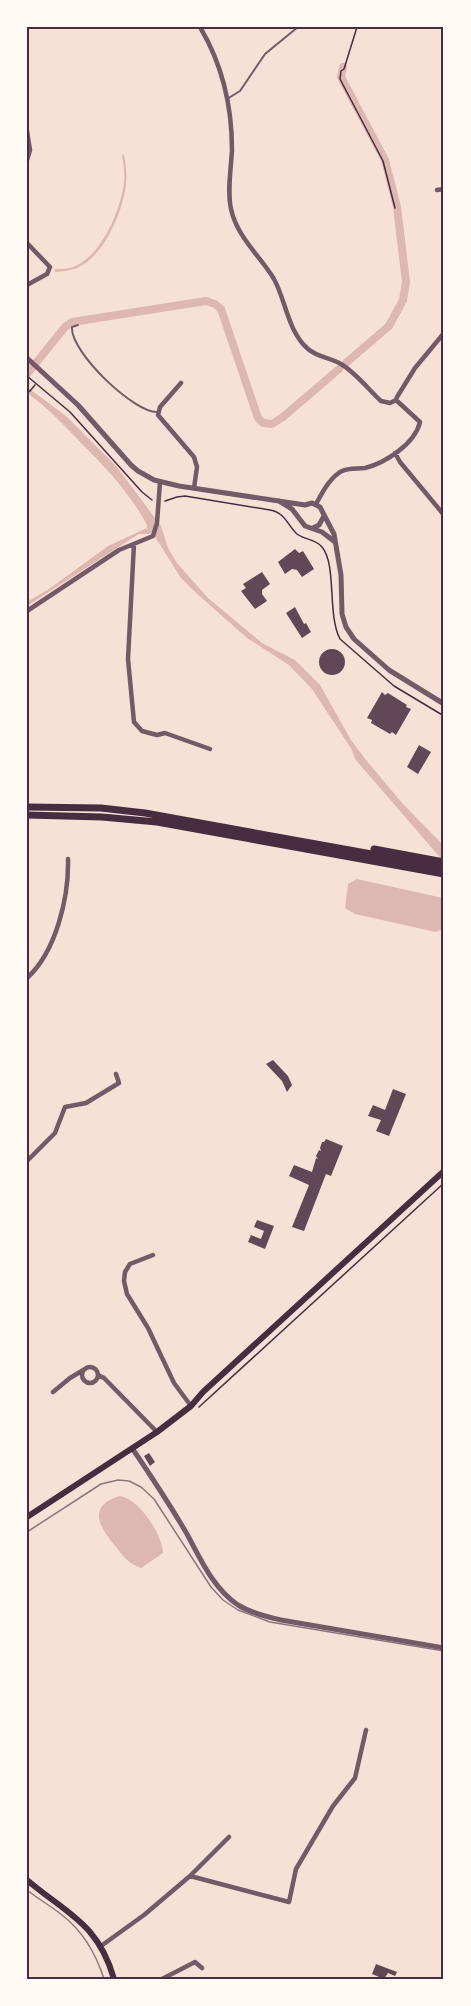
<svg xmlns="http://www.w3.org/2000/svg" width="471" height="2006" font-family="Lora,serif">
	<rect width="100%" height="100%" fill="#f7e1d7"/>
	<path fill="#dcb8b0" d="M122 154 124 155C126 165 127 174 126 184 123 212 103 260 74 269 68 271 61 271 55 272V269C61 269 68 269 73 267 101 257 121 210 124 182 125 173 123 163 122 154Z
		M27 387 66 416 117 467 161 526 168 548 177 563 208 598 262 643 295 660 320 685 351 740 366 760 403 804 444 846V862L355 759 352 750 312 689 289 665 247 638 194 591 181 578 152 532 150 534H139L120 546 27 606V602L49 589 108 546 147 528V525C130 493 106 468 81 443 64 425 47 407 27 393Z
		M357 879 443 898 444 929 436 932 355 914 345 908 348 884Z
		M119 1496C139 1498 162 1534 163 1553L141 1568C130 1565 122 1555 116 1547 100 1528 86 1507 119 1496Z"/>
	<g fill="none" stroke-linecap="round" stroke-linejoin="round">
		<path stroke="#dcb8b0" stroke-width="8" d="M343 67 341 77 385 160 397 207 406 282 403 300 389 326 347 362
			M27 374 65 327 72 322 206 301 215 304 221 309 258 418 263 423 272 424 283 417 339 369"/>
	</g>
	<path fill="#644757" d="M295 549 299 553 303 551 314 569 302 577 297 570 292 569 285 574 278 562Z
		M262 572 270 584 262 590V594L267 601 255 609 241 591 246 588 243 584Z
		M295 607 304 624 306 623 311 632 302 638 286 613Z
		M319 662a13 13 0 1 1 26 0a13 13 0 1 1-26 0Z
		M382 692 385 695 388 693 407 705 406 707 411 709 396 735 392 732 390 734 371 723 372 720 367 718Z
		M419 745 431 752 418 774 407 767Z
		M273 1060 288 1076 292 1085 287 1092 282 1081 266 1064Z
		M393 1089 406 1094 389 1136 376 1131 381 1120 368 1116 373 1105 385 1110Z
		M326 1139 343 1146 331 1176 326 1174 304 1231 292 1227 309 1185 289 1176 294 1165 312 1172 316 1158 318 1159 316 1156 319 1150 321 1151 320 1148 322 1142H324Z
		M257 1220 274 1226 265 1249 248 1242 251 1235 261 1239 264 1231 254 1227Z
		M149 1453 155 1462 150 1466 144 1456Z
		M376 1964 397 1972 395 1976 388 1973 384 1979 372 1974Z"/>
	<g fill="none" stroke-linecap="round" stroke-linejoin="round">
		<path stroke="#4a2c40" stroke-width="1.5" d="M357 27 344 69 341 71 340 79 383 161 395 208
			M27 376 70 412 142 492 152 500
			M27 392 30 391 35 385
			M165 501 177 497 185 496 270 510C286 513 287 525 297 534 305 540 316 539 322 547 337 565 327 614 340 639L394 686 444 716
			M199 1407 444 1183"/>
		<path stroke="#755966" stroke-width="2" d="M227 99 240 91 265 54 298 27
			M78 325 72 327C70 352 135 414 158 412"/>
		<path stroke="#755966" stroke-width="4.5" d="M200 27C222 64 232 107 232 150 231 169 227 191 231 209 237 237 260 256 274 279 286 301 288 332 308 349 317 357 331 358 341 364 356 373 369 390 381 401L390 403 396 400 420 422C415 444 385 463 365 468 358 469 348 468 342 471 330 477 322 493 316 504
			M27 131 30 150 27 160
			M437 190 444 189
			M27 243 50 267 47 274 27 285
			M181 383 160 407 158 415 194 457 197 467 194 488
			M396 400 397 397 415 368 444 333
			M395 453 400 462 444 515
			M134 544 128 659 134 722 142 731 157 735 165 733 210 749
			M27 611 119 550 153 536 157 523 160 482
			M27 978C56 952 69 897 68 859
			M27 1161 55 1133 65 1107 86 1103 119 1083 116 1074
			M153 1255 130 1264 125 1272 124 1281 127 1294 148 1328 174 1383 191 1406
			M82 1375a8 8 0 1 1 16 0a8 8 0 1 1-16 0Z
			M98 1375 104 1378 157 1432
			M53 1392 70 1378 85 1369
			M190 1876 229 1837
			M101 1946 144 1915 190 1876 289 1902 296 1869 333 1806 355 1778 366 1730
			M162 1979 195 1962 202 1968"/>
		<path stroke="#755966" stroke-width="5" d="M27 358 78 405 131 465 138 471 154 480 179 486 305 505 312 503 320 507 334 534 341 575 342 614 346 627 354 639 389 670 444 704
			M279 501 292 509 305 526 322 532 335 542
			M313 528 319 525 324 516
			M132 1448C151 1476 170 1505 187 1534 201 1560 213 1588 238 1605 251 1613 267 1617 281 1620L444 1648"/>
		<path stroke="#4a2c40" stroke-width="6" d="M27 1517 157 1432 191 1406 203 1392 444 1171
			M27 1880C67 1914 98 1923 114 1979"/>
		<path stroke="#4a2c40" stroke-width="7" d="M27 807 101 808 145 813 444 867
			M27 815 102 817 157 822 444 874
			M374 849 444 862"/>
		<path stroke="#8f747c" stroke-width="1.5" d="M27 1532 101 1484 118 1480 129 1481 141 1487 154 1499 211 1587 223 1600 238 1610 270 1622 444 1651
			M27 1890C38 1899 51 1906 62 1915 84 1932 96 1954 104 1979"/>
	</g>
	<rect width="471" height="2006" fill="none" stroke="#fffaf5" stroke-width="57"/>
	<rect x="28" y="28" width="414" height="1950" fill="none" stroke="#4a2c40" stroke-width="2"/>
</svg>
